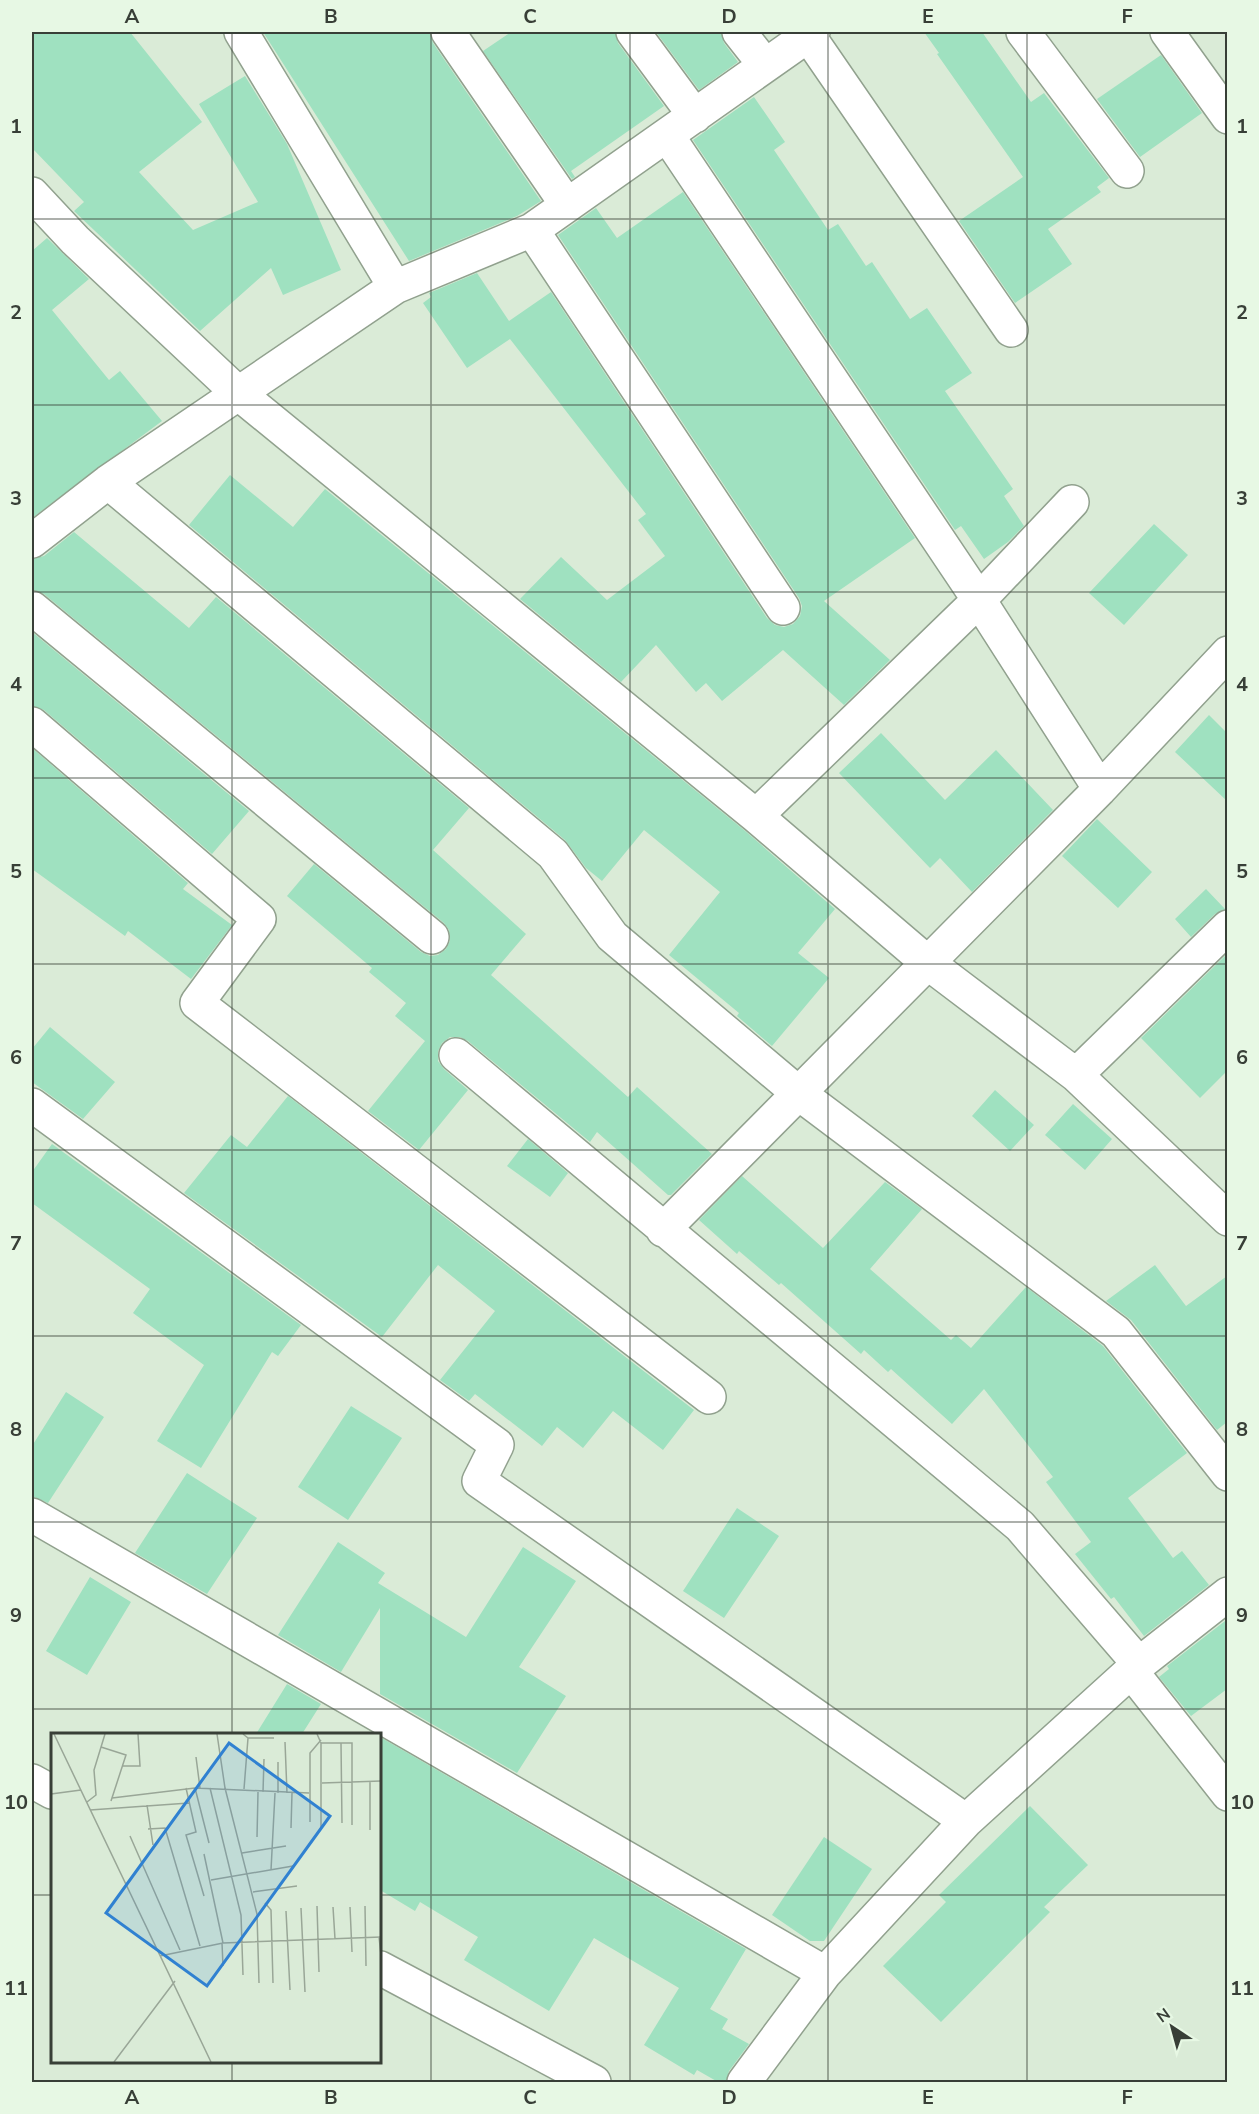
<svg xmlns="http://www.w3.org/2000/svg" width="1259" height="2114" font-family="'Nunito Sans',sans-serif">
	<rect width="100%" height="100%" fill="#daebd7"/>
	<path fill="#9fe1c0" d="M32 32H130L202 122 139 172 193 230 258 202 199 104 245 76 287 144 341 270 283 295 271 268 200 331 74 211 84 202 32 148Z
		M263 32H430L433 43 541 201 517 216 409 261Z
		M511 32H615L618 43 664 106 571 171 575 177 572 179 483 51Z
		M656 32H721L724 43 738 62 699 90Z
		M924 32H982L1031 102 1044 93 1109 178 1097 187 1101 192 1048 229 1072 264 1015 303 959 221 1023 177 937 54 939 53Z
		M1161 55 1202 113 1140 157 1097 99Z
		M754 97 785 142 774 150 828 230 838 224 866 266 872 262 910 319 927 308 972 373 945 391 1013 489 1004 496 1024 526 1008 542 984 559 961 526 955 530 693 140Z
		M683 192 915 538 824 601 890 660 844 705 783 650 722 701 706 683 696 692 656 645 621 682 520 599 561 557 607 600 665 556 638 520 646 514 510 339 467 368 423 303 431 297 429 293 477 273 509 321 551 292 767 618 775 625 784 627 793 624 800 616 802 606 799 598 558 235 596 208 617 238Z
		M47 238 89 279 52 310 109 380 120 371 162 421 32 518V251Z
		M230 475 293 527 325 489 744 830 835 909 798 953 829 978 772 1046 737 1016 739 1013 669 955 720 892 644 830 602 881 586 868 565 840 189 525Z
		M1154 524 1188 555 1124 625 1089 593Z
		M74 532 189 628 216 597 469 808 433 850 526 934 491 975 628 1097 637 1087 712 1154 671 1195H668L597 1132 590 1142 468 1041 460 1037H450L442 1043 438 1051V1061L444 1069 468 1090 419 1150 368 1111 425 1041 395 1016 406 1003 369 972 372 968 287 896 314 864 421 952 430 956 438 955 446 949 450 941 449 930 444 923 44 594 32 590V559L44 556Z
		M32 632 249 811 212 854 44 710 32 706Z
		M1209 715 1227 733V801L1175 752Z
		M881 733 945 800 996 750 1053 810 972 892 940 858 930 868 839 773Z
		M32 748 188 883 183 889 232 925 191 979 128 931 125 936 32 869Z
		M1097 819 1152 872 1118 908 1062 856Z
		M1206 889 1225 909 1215 914 1191 937 1175 919Z
		M1227 954V1071L1200 1098 1141 1038Z
		M50 1027 115 1082 83 1119 32 1082V1049Z
		M995 1090 1034 1125 1010 1151 972 1116Z
		M288 1096 694 1410 663 1450 613 1411 583 1448 557 1427 542 1446 475 1394 469 1401 440 1380 495 1311 438 1265 382 1337 184 1193 231 1135 247 1147Z
		M1073 1104 1112 1139 1085 1170 1045 1135Z
		M528 1139 568 1173 550 1197 507 1166Z
		M52 1144 301 1325 278 1356 272 1352 201 1468 157 1441 204 1365 133 1313 150 1289 32 1203V1172Z
		M742 1176 823 1248 885 1182 922 1209 870 1269 951 1340 956 1335 971 1348 1026 1287 1103 1346 1187 1453 1128 1498 1173 1558 1182 1551 1209 1585 1144 1636 1114 1597 1111 1599 1075 1554 1091 1542 1046 1482 1053 1477 984 1389 952 1424 891 1369 888 1372 864 1350 861 1354 781 1283 779 1285 739 1251 737 1254 699 1220Z
		M1155 1265 1186 1306 1227 1276V1422L1217 1430 1131 1320 1106 1301Z
		M66 1392 104 1417 48 1503 32 1496V1446Z
		M351 1406 402 1438 348 1520 298 1487Z
		M187 1473 257 1518 207 1594 135 1553Z
		M737 1508 779 1536 724 1618 683 1591Z
		M338 1542 385 1573 378 1583 466 1637 523 1547 576 1581 519 1667 566 1696 517 1773 380 1694V1608L341 1672 278 1635Z
		M90 1577 131 1602 87 1675 46 1651Z
		M1225 1621 1227 1625V1689L1191 1716 1159 1677 1169 1669 1167 1666Z
		M287 1684 321 1704 302 1734H256Z
		M380 1737 746 1949 710 2009 728 2019 722 2029 749 2044 729 2071 726 2082H718L697 2070 694 2075 644 2045 679 1988 594 1938 549 2011 464 1960 478 1937 420 1902 415 1911 380 1890Z
		M1030 1806 1088 1865 1044 1907 1050 1912 941 2022 883 1966 946 1902 939 1895Z
		M824 1837 872 1869 824 1941H810L772 1915Z"/>
	<g fill="none" stroke-linecap="round" stroke-linejoin="round">
		<defs>
			<path id="minor" d="M241 32 395 287
				M448 32 567 205
				M633 32 695 116
				M739 32 765 65
				M1023 32 1127 171
				M1167 32 1228 117
				M808 35 1011 330
				M667 135 979 600 1100 789
				M32 194 75 240 238 393 756 816 928 963 1076 1075 1228 1219
				M532 230 783 608
				M108 482 553 854 612 936 797 1092 1116 1332 1228 1474
				M32 541 108 482 395 287 532 230 813 32
				M32 608 432 937
				M32 724 259 919 197 1003 709 1397
				M756 816 979 600 1072 502
				M456 1055 1020 1526 1139 1664
				M1076 1075 1228 927
				M32 1105 497 1445 479 1481 966 1821
				M663 1230 1100 789 1228 653
				M32 1515 825 1973
				M1131 1671 1228 1794
				M32 1781 52 1792
				M380 1968 594 2082
				M744 2082 825 1973 966 1821 1139 1664 1228 1594"/>
		</defs>
		<use href="#minor" stroke="#91a18e" stroke-width="36"/>
		<use href="#minor" stroke="#fff" stroke-width="33"/>
	</g>
	<path fill="none" stroke="#383f37" stroke-width="1.5" stroke-opacity="0.55" d="M232 32V1734M431 32V2082M630 32V2082M828 32V2082M1027 32V2082M32 219H1228M32 405H1228M32 592H1228M32 778H1228M32 964H1228M32 1150H1228M32 1336H1228M32 1522H1228M32 1709H1228M32 1895H52M380 1895H1228M232 2062V2082"/>
	<g transform="translate(51 1733)">
		<rect width="330" height="330" fill="#daebd7"/>
		<path fill="none" stroke="#99a697" stroke-width="1.5" d="M3 1 160 329M166 1 174 55 206 181 208 250M192 1 197 5 193 56M266 1 270 10V94M197 5H223M234 9 236 60M270 10H301V92M290 10 291 90M50 14 75 22 60 68M145 24 149 55M227 29V60M71 33H89L87 1M319 48V97M271 50 330 48M135 55 145 99 135 102 153 163M144 55 158 110M159 55 190 182 192 242M212 59 213 26M0 61 30 57M61 65 144 55 258 60M36 69 45 62 43 37 54 1M96 72 102 112M39 77 138 70M259 89V20L270 7M240 95 241 60M97 96 114 95 149 213M79 103 129 217M206 104 207 59M191 120 235 113M153 121 172 210M220 137 224 60M160 147 242 133M202 159 246 153M214 170 220 177 222 250M266 173 268 239M314 173 315 233M282 174 284 206M299 174 301 219M250 175 254 259M235 178 239 257M328 204 330 222M171 210 172 233M109 223 172 210 330 204M63 329 124 248"/>
		<path fill="#3081d1" fill-opacity="0.15" stroke="#3081d1" stroke-width="3" d="M178 10 279 83 156 253 55 180Z"/>
		<rect width="330" height="330" fill="none" stroke="#383f37" stroke-width="3"/>
	</g>
	<rect width="1259" height="2114" fill="none" stroke="#e7f8e4" stroke-width="66"/>
	<g transform="translate(1172 2027) rotate(324)" stroke="#e7f8e4" stroke-width="4.5" paint-order="stroke">
	<path d="M0-4.5L10 22L0 15L-10 22Z" fill="#383f37"/>
	<text y="-9" font-size="16" font-weight="bold" text-anchor="middle" fill="#383f37">N</text>
	</g>
	<rect x="33" y="33" width="1193" height="2048" fill="none" stroke="#383f37" stroke-width="2"/>
	<g font-size="20" text-anchor="middle" font-weight="bold" fill="#383f37">
		<text x="132" y="23">A</text>
		<text x="331" y="23">B</text>
		<text x="530" y="23">C</text>
		<text x="729" y="23">D</text>
		<text x="928" y="23">E</text>
		<text x="1127" y="23">F</text>
		<text x="16" y="133">1</text>
		<text x="1242" y="133">1</text>
		<text x="16" y="319">2</text>
		<text x="1242" y="319">2</text>
		<text x="16" y="505">3</text>
		<text x="1242" y="505">3</text>
		<text x="16" y="691">4</text>
		<text x="1242" y="691">4</text>
		<text x="16" y="878">5</text>
		<text x="1242" y="878">5</text>
		<text x="16" y="1064">6</text>
		<text x="1242" y="1064">6</text>
		<text x="16" y="1250">7</text>
		<text x="1242" y="1250">7</text>
		<text x="16" y="1436">8</text>
		<text x="1242" y="1436">8</text>
		<text x="16" y="1622">9</text>
		<text x="1242" y="1622">9</text>
		<text x="16" y="1809">10</text>
		<text x="1242" y="1809">10</text>
		<text x="16" y="1995">11</text>
		<text x="1242" y="1995">11</text>
		<text x="132" y="2104">A</text>
		<text x="331" y="2104">B</text>
		<text x="530" y="2104">C</text>
		<text x="729" y="2104">D</text>
		<text x="928" y="2104">E</text>
		<text x="1127" y="2104">F</text>
	</g>
</svg>
